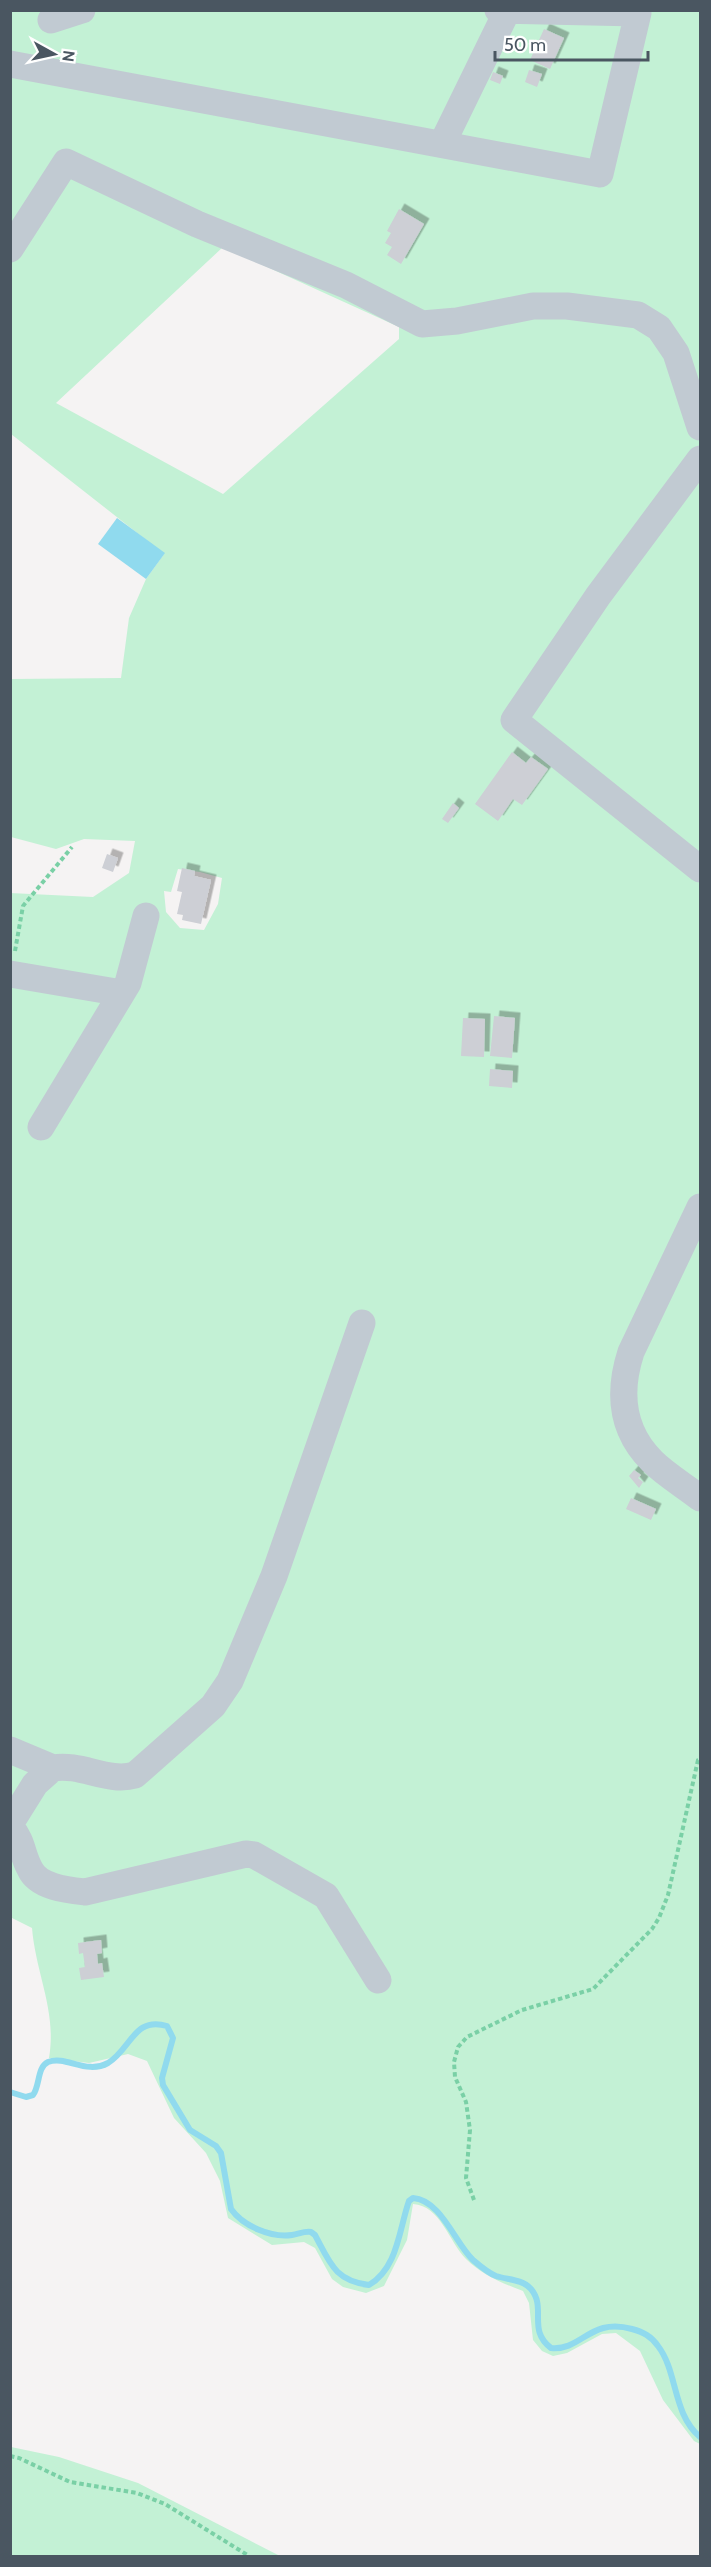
<svg xmlns="http://www.w3.org/2000/svg" width="711" height="2567" font-family="Cabin,sans-serif">
	<defs>
		<filter id="shadow"><feDropShadow dx="5.5" dy="-5.5" stdDeviation="0" flood-color="#0004"/></filter>
	</defs>
	<rect width="100%" height="100%" fill="#f5f3f3"/>
	<path fill="#c3f1d5" fill-rule="evenodd" d="M11 11H700V2444L694 2441 663 2400 640 2351 616 2333 602 2334 567 2353 553 2356 542 2351 533 2340 529 2303 523 2291C502 2283 482 2275 466 2259 449 2242 441 2206 413 2204L407 2240 384 2286 366 2293 343 2287 332 2279 315 2248 304 2242 272 2245 228 2218 220 2181 206 2153 174 2118 147 2061 128 2054 89 2063 49 2058C57 2011 36 1975 32 1928L10 1917V893L93 897 129 873 135 841 84 839 56 849 11 837V679L121 678 129 618 146 579 164 554 11 434ZM223 247 399 327V339L223 494 56 403ZM178 869 200 872 222 878 218 904 204 930 180 928 166 912 164 891 171 892Z
		M11 2447 59 2457 138 2483 280 2556H11Z"/>
	<path fill="#90daee" d="M117 518 165 553 146 579 98 544Z"/>
	<g fill="none" stroke-linecap="round" stroke-linejoin="round">
		<path stroke="#90daee" stroke-width="6" d="M10 2092 26 2097 33 2095C40 2086 37 2067 48 2062 66 2055 86 2075 108 2063 131 2049 134 2016 167 2026L173 2038 162 2078 163 2085 190 2130 216 2146 221 2153 231 2209C243 2226 271 2238 292 2235 299 2234 304 2231 311 2232L315 2235C330 2263 335 2281 369 2285 398 2268 399 2229 409 2201L413 2198C441 2200 455 2243 473 2260 480 2266 488 2273 496 2276 508 2280 522 2279 531 2289 547 2308 527 2330 551 2348 582 2351 590 2317 632 2329 643 2332 651 2336 658 2346 678 2372 672 2413 700 2437"/>
	</g>
	<path fill="#cdcfd5" filter="url(#shadow)" d="M544 29 564 38 550 69 530 60Z
		M529 70 542 74 537 87 525 82Z
		M493 72 503 76 500 84 490 80Z
		M399 209 424 224 401 264 387 255 392 247 385 243 391 233 387 231Z
		M512 752 526 763 531 757 548 769 522 805 513 799 498 821 475 804Z
		M453 803 459 808 448 823 442 819Z
		M107 854 118 858 113 872 102 868Z
		M182 868 195 871 194 876 211 880 201 924 182 920 183 915 177 914 182 892 177 891Z
		M494 1016 515 1018 512 1058 490 1056Z
		M463 1018 485 1019 484 1057 461 1056Z
		M490 1069 513 1071 512 1088 489 1086Z
		M634 1470 641 1475 638 1478 643 1482 639 1488 629 1476Z
		M631 1498 656 1509 651 1520 626 1509Z
		M101 1940 102 1953 97 1954 98 1964 102 1963 104 1977 81 1980 79 1968 85 1967 83 1953 79 1954 78 1943Z"/>
	<g fill="none" stroke-linecap="round" stroke-linejoin="round">
		<path stroke="#7ad0a6" stroke-width="4" stroke-dasharray="4.5 3" stroke-linecap="butt" d="M15 951 23 906 72 847
			M474 2200 466 2178 470 2130 466 2102 455 2077 454 2062 458 2047 467 2037 522 2010 593 1989 652 1929 659 1918 668 1895 698 1760 700 1759
			M10 2456 19 2458 70 2482 137 2493 165 2504 249 2556"/>
		<path stroke="#c1cad2" stroke-width="27" d="M51 20 82 10
			M10 64 600 174 638 13 498 10
			M442 144 507 11
			M10 249 66 162 197 224 346 285 422 324 457 321 533 306H567L638 315 659 328 676 353 700 427
			M700 459 598 596 514 720 700 869
			M10 974 122 993
			M41 1127 128 983 146 916
			M700 1207 631 1352C618 1392 621 1430 652 1461 666 1475 685 1486 700 1498
			M10 1750 53 1768
			M10 1824 35 1784 53 1768C81 1763 108 1783 135 1775L213 1706 230 1681 274 1576 362 1323
			M10 1826C24 1843 21 1853 30 1869 38 1887 67 1890 85 1892L246 1854 254 1855 326 1896 378 1980"/>
	</g>
	<rect width="711" height="2567" fill="none" stroke="#4a5661" stroke-width="24"/>
	<g transform="translate(54 54) rotate(98)" stroke="#ffffff" stroke-width="4.5" paint-order="stroke">
	<path d="M0-4.5L10 22L0 15L-10 22Z" fill="#4a5661"/>
	<text y="-9" font-size="16" font-weight="bold" text-anchor="middle" fill="#4a5661">N</text>
	</g>
	<path d="M495 51v9h153v-9" fill="none" stroke="#4a5661" stroke-width="3"/>
	<text x="504" y="51" font-size="18" fill="#4a5661" stroke="#ffffff" stroke-width="4.5" paint-order="stroke">50 m</text>
</svg>
